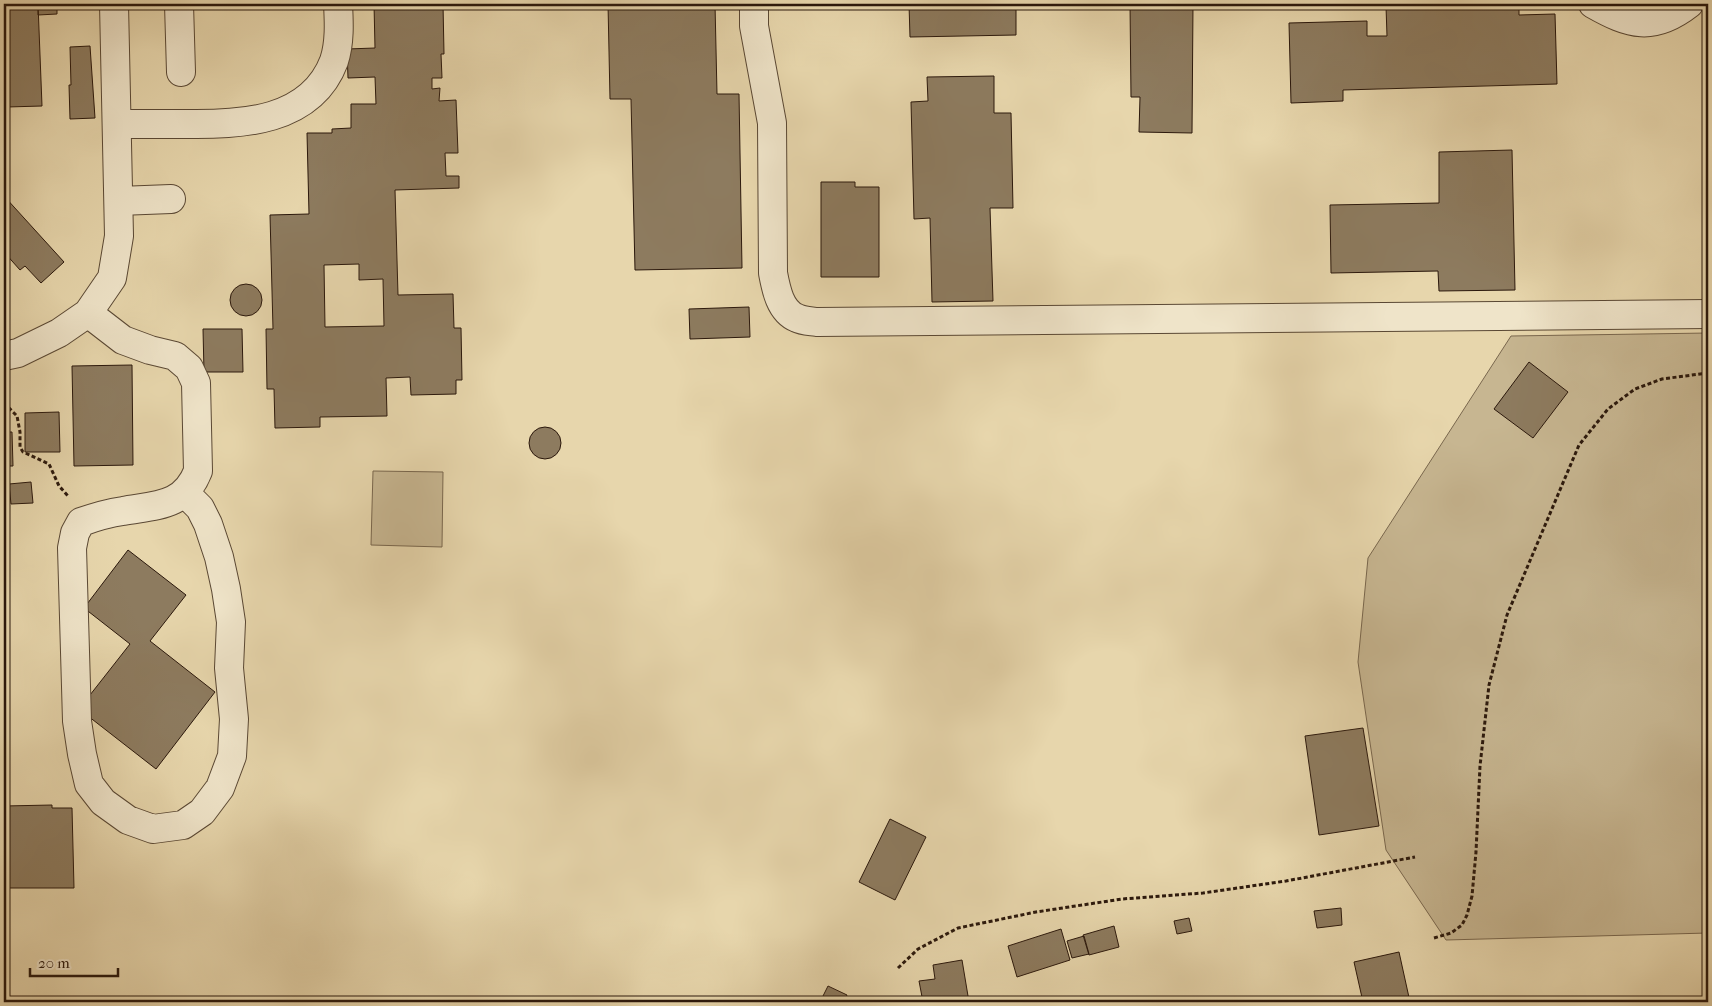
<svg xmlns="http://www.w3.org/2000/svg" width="1712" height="1006" font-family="'IM FELL French Canon',serif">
	<rect width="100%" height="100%" fill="#e7d6ac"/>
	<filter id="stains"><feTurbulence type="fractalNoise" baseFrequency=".004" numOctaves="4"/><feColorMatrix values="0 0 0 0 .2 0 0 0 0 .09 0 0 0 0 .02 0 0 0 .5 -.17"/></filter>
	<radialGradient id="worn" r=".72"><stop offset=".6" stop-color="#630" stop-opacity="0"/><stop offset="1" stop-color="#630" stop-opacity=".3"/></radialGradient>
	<path fill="#c7b691" stroke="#79674e" d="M1708 333V933L1446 940 1386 850 1358 662 1368 558 1511 336Z
		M373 471 443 472 442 547 371 545Z"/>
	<path fill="#8d7b5f" stroke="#2b180c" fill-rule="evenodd" d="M4 4H38L42 106 7 107Z
		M38 4H57V14L38 15Z
		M374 4H443L444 54H441L442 78H432V89L440 88 439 101 456 100 458 153H445L446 176H459V188L395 190 398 295 453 294 454 328H461L462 380H456V394L411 395 410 377 386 378 387 416 320 417V427L275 428 274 389H267L266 329H273L270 215 309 214 307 133H332V129L351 128V104H376L375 77 348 78 347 49 375 48ZM359 264V280L383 279 384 326 325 327 324 265Z
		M608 4H715L717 94H739L742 268 635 270 631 99H610Z
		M909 4H1016V35L910 37Z
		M1130 4H1193L1192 133 1139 132 1140 97H1131Z
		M1447 4H1519V15L1555 14 1557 84 1343 90V101L1291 103 1289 23 1367 21V36H1387L1386 6Z
		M90 46 95 118 70 119 69 85H71L70 47Z
		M994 76V113H1011L1013 208H990L993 301 932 302 930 218 914 219 911 102 928 101 927 77Z
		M1512 150 1515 290 1439 291 1438 271 1331 273 1330 205 1439 203V152Z
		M821 182H855V187H879V277H821Z
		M4 196 64 262 41 283 25 266 20 270 4 252Z
		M230 300a16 16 0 1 1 32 0a16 16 0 1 1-32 0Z
		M749 307 750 337 690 339 689 309Z
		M203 329H242L243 372H204Z
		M1529 362 1568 392 1533 438 1494 409Z
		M132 365 133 465 74 466 72 366Z
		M59 412 60 452H25V413Z
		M529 443a16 16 0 1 1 32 0a16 16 0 1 1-32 0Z
		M4 432H12L13 466H4Z
		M31 482 33 503 11 504 9 484Z
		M128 550 186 595 150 641 215 692 156 769 79 709 130 644 84 608Z
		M1363 728 1379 826 1319 835 1305 736Z
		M52 805V808H72L74 888H4V806Z
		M890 819 926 837 895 900 859 882Z
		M1341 908 1342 925 1317 928 1314 911Z
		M1189 918 1192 931 1177 934 1174 921Z
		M1114 926 1119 947 1089 955 1083 935Z
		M1061 929 1070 960 1017 977 1008 946Z
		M1084 936 1089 954 1072 958 1067 941Z
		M1399 952 1410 1002H1363L1354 962Z
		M962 960 969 1002H923L919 981 935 979 933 965Z
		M828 986 847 995 844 1002H820Z
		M1018 999 1019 1002H1000Z
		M1616 999V1002H1477Z"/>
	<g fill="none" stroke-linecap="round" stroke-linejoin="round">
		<defs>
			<path id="minor" d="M179 4 181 72
				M754 4V26L772 123 773 273C776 289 780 311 797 318 803 321 811 321 817 322L1708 314
				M1593 4C1630 25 1653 32 1689 4
				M117 124C140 124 163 124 186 124 241 125 311 122 334 61 340 43 339 22 338 4
				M119 201 171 199
				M88 313 123 340 150 350 175 356 189 368 196 383 198 471C184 507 156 505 123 511 109 513 95 517 81 522L75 533 72 548 77 721 82 754 89 784 103 802 128 820 153 829 183 825 202 812 220 788 232 756 234 719 229 668 231 622 226 589 219 557 208 524 200 508 185 493
				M4 356 18 353 59 333 88 313 112 278 119 236 114 4"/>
		</defs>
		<use href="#minor" stroke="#5a4834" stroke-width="30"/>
		<path stroke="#2b180c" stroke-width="3" stroke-dasharray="4 2.5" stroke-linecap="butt" d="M4 403 17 416 20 432V447L23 452 49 464 59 486 69 497
			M1434 938 1451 933 1462 925 1467 915 1472 896 1476 852 1480 766 1489 685 1507 615 1579 445 1608 409 1635 389 1662 379 1708 373
			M898 968 918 949 958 928 1036 912 1122 899 1203 893 1286 881 1415 857"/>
		<use href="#minor" stroke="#efe4c9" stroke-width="28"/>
	</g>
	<rect width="1712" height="1006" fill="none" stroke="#e7d6ac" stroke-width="20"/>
	<rect x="5" y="5" width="1702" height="996" fill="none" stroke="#2b180c" stroke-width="2.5"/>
	<rect x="10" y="10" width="1692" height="986" fill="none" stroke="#2b180c"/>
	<path d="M30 968v8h88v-8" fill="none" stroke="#2b180c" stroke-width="2.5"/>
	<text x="38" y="968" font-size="15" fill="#2b180c" stroke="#efe4c9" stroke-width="4" paint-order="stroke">20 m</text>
	<rect width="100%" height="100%" filter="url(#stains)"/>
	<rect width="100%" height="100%" fill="url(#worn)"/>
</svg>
